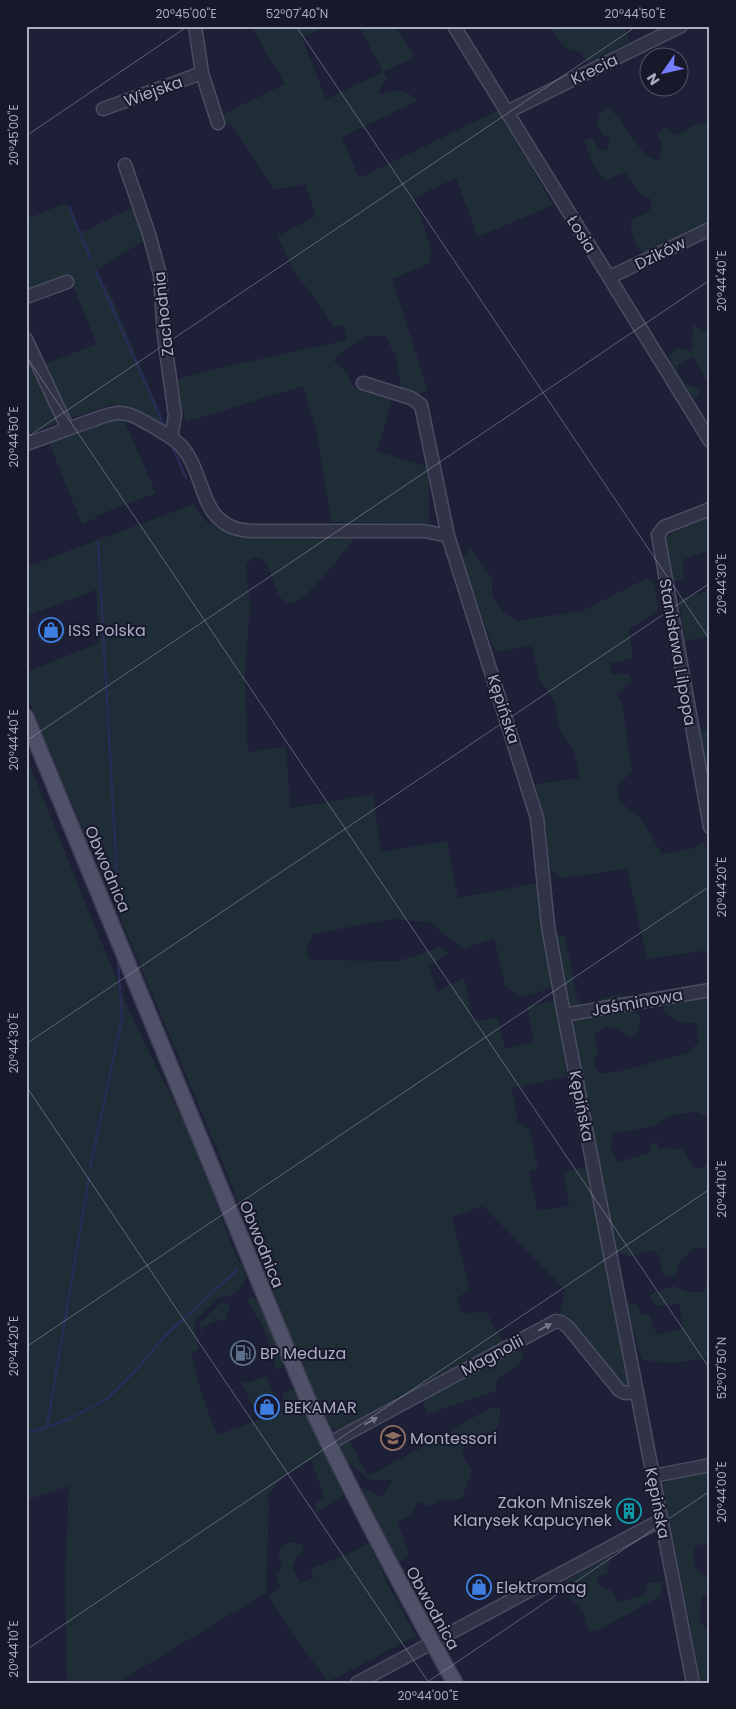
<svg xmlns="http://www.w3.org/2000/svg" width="736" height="1709" font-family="Poppins,sans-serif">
	<rect width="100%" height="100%" fill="#1d2036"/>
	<path fill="#1f2d37" d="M253 26H327L302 38 326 99 383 72 387 78 379 91V94C385 95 389 91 395 91 405 89 411 95 417 101L342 137 359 178 499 110 553 205 478 237 456 178 414 198 431 249 430 263 392 279 428 391 417 394 401 390 396 356 385 336H366L333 360 348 373V378L355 388 367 389 393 398 377 451 429 467V523L331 522 317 433 303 386 186 422 174 382 187 376 215 369 347 340 343 325 334 327 293 269 277 236 316 216 305 184 274 190 235 129 219 116 285 84 253 30Z
		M359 26H395L414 57 383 72Z
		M550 26H625L629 42 588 63 580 52 566 48 551 30Z
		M608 107 618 117 646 156 659 161 662 146 657 133 666 127 674 136 693 126 710 121V184L707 191 710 198V224L648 256C636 248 630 234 631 220L649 211 652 200 641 194 624 172 605 181 592 162 584 140 592 138 599 151 607 150 610 138 604 136 597 127 599 115Z
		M66 203 80 233 135 206 147 239 97 270 104 286H107L165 425 163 428 141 415 113 404 66 420 41 365 97 344 72 284 26 292V219Z
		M693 325 705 331H710V384C702 376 699 365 693 356L677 366C679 380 686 385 699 389V396L693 399 668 357 676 348 692 351Z
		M26 343 59 422 26 435Z
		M122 415 156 493 96 516 95 519 82 524 49 443Z
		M194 504C197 510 201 516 205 520 228 545 323 538 356 537 345 549 304 608 288 603 268 596 277 554 252 558L246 566 250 606 245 678 248 752 286 746 290 808 373 794 381 852 447 841 458 898 538 883 551 988 521 998 505 985 494 938 464 949 429 922 392 919 313 934 306 951 312 960 397 961 419 955 440 946 449 953 429 967 437 991 464 977 473 1021 498 1018 505 1049 534 1042 527 1007 556 1000 567 1077 512 1088 518 1122 529 1129 538 1168 529 1172 538 1211 569 1206 564 1173 587 1166 631 1383 628 1388 618 1383 560 1314 565 1290 483 1206 452 1217 470 1290 457 1298 461 1313 486 1312 505 1345 494 1351 491 1347 485 1350V1356L406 1399 397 1395 393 1404 342 1433 326 1424 215 1144 26 693V672L99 643 96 590 26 616V567Z
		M710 517V554L703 552 683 560V580L672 582 664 538 679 529Z
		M470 548 492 578V595L503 612 517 621 582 611 647 578 655 584 658 611 629 629 633 658 609 664 612 674H629L632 682 616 694 622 704 632 772 617 785 619 801 640 818 662 854 694 848 704 841 710 868V950L647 959 627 869 563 878 550 869 545 823 535 784 579 778 574 750 560 731 554 700 539 678 532 646 495 652 461 560Z
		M710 590V643L706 637 685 641 679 600Z
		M710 729V794L701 731Z
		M26 755 130 1013 188 1130 238 1261H240L247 1278 236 1294 218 1298 196 1320 194 1325 199 1349 192 1353C196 1381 207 1409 217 1435L282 1412C281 1407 283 1398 284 1392L293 1389 296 1391 344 1496 315 1513 316 1504 324 1497 311 1460 286 1474 267 1495 269 1505 266 1593 117 1683H67L65 1576 69 1486 26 1500Z
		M556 936H565L577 998 589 1016 598 1000 619 994 641 1018 639 1031 630 1037 618 1028 605 1027 595 1033 598 1054 593 1061 600 1074 621 1071 687 1053 698 1043 697 1022C682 1025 673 1020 662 1010L665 1004 710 997V1117L696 1112 672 1115 653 1126 613 1134 610 1147 618 1162 649 1153 652 1144 657 1141 659 1148 683 1149 694 1166 703 1169 710 1156V1247L694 1249 679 1262 675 1277 663 1275 658 1255 653 1250 629 1257 614 1250Z
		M710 1272V1353L704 1359 670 1363 642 1360 628 1313 627 1302 638 1305 641 1315 649 1314 657 1335 682 1329 680 1304 655 1306 649 1295 673 1286 687 1292H703Z
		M252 1297 261 1303 285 1361 279 1370 276 1369C272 1354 269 1338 261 1323 257 1315 249 1309 248 1299Z
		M223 1302 228 1303 230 1307 224 1324 221 1319 201 1327 202 1333H201L199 1328 200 1323 220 1303Z
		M513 1348 522 1351V1359L516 1367 497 1379 496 1391 428 1414 423 1403 424 1401 420 1398Z
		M263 1377 268 1378 275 1398 254 1409 242 1383 245 1381 247 1383Z
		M489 1408H500V1417L495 1434 465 1445 462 1456 472 1471 462 1499 443 1500 430 1506 418 1502 410 1516 397 1521 409 1555 398 1562 360 1487 382 1497 392 1480H370L343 1459 338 1443 348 1438 368 1476 439 1438Z
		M710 1472V1542L696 1546C690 1561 694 1573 710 1579V1593L703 1595C699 1609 696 1623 710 1632V1683H701L663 1485 667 1480Z
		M288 1542 302 1544 304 1551 297 1557 292 1566 300 1583 314 1578 310 1569 350 1553 369 1543 391 1590 416 1636 328 1682 289 1629 268 1596 280 1588 276 1575 282 1568 278 1552Z
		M611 1555 607 1573 596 1578 599 1585 612 1591 619 1602 645 1595 648 1583 663 1582 661 1596 598 1630 589 1631 583 1612 570 1598 563 1583 567 1580Z"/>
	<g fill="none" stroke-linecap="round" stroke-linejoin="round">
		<path stroke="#292d56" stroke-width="2.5" d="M69 207 91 259
			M96 271 163 423
			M173 448 186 478
			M98 541 118 895
			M90 1168 122 1018 118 961
			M47 1427 71 1418 107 1399 138 1368 166 1335 238 1269
			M26 1433 47 1427 89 1178"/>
		<defs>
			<path id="minor" d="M195 26 202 73 218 123
				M454 26 710 441
				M103 109 202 73
				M507 112 681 26
				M125 165 149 234 160 275 164 336 175 415 171 438
				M610 277 710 229
				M26 297 67 282
				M26 339 68 429
				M363 383 411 398 421 405 448 536
				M26 444C47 437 67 429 87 422 97 419 107 414 117 413 130 412 141 420 152 426 163 433 175 438 183 448 208 479 198 528 251 531H424L448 536 537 818 548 926 564 1015 693 1683
				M710 509 664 527 658 535 710 827
				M564 1015 710 990
				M328 1444 556 1321 561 1322 568 1327 619 1390 625 1393 637 1392
				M653 1476 710 1465
				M357 1683 661 1520"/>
			<path id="major" d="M26 717 308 1400C353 1497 403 1590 455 1683"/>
		</defs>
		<use href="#minor" stroke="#4b4d62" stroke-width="15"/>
		<use href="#major" stroke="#3a3c50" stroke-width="18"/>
		<use href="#minor" stroke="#313346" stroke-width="12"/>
		<use href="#major" stroke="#4e5167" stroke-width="15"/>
	</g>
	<defs><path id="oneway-solid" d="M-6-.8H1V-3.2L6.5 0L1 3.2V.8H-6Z" transform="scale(1.25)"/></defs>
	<g fill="#74768b">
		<use href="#oneway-solid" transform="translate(545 1327) rotate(-28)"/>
		<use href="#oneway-solid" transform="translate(371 1421) rotate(-29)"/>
	</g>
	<path fill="none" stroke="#aaacc4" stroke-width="1" stroke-opacity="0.45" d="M296 26 710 640M26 136 188 26M26 356 710 1369M26 438 637 26M26 741 710 280M26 1044 710 583M26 1086 429 1683M26 1347 710 886M26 1650 710 1189M426 1683 710 1491"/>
	<defs>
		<symbol id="shop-ring" viewBox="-11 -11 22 22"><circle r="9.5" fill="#17182a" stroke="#3f7fe0" stroke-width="1.5"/><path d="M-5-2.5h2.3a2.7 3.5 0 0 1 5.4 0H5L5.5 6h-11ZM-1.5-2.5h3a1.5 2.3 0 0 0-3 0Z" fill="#3f7fe0"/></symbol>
		<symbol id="fuel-ring" viewBox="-11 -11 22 22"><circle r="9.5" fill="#17182a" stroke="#5c6f8a" stroke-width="1.5"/><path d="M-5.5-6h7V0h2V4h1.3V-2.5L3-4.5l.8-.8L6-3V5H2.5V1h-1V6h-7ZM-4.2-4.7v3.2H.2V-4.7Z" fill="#5c6f8a"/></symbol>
		<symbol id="school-ring" viewBox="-11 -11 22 22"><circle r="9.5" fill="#17182a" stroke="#8d6e63" stroke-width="1.5"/><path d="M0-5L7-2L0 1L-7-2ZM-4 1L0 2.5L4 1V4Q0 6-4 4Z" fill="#8d6e63"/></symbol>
		<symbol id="building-ring" viewBox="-11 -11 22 22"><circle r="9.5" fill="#17182a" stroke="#0f9aa8" stroke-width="1.5"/><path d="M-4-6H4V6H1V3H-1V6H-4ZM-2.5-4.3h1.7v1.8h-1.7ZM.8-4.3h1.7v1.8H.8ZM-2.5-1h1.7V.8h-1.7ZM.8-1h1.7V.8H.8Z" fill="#0f9aa8"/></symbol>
	</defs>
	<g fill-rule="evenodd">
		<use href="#shop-ring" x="37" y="616" width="28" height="28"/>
		<use href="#fuel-ring" x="229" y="1339" width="28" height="28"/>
		<use href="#shop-ring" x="253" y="1393" width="28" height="28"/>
		<use href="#school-ring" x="379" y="1424" width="28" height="28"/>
		<use href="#building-ring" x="615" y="1497" width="28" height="28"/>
		<use href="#shop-ring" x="465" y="1573" width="28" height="28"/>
	</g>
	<g text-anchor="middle" stroke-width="4" stroke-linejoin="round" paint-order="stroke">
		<g font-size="16" fill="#aaacc4" stroke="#17182a">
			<text transform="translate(594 69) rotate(-26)" y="6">Krecia</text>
			<text transform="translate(153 91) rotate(-20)" y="6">Wiejska</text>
			<text transform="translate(582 234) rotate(58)" y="6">Łosia</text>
			<text transform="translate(660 253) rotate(-26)" y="6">Dzików</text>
			<text transform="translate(163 314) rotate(-96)" y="6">Zachodnia</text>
			<text transform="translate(678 652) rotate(80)" y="6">Stanisława Lilpopa</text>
			<text transform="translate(504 709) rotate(72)" y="6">Kępińska</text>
			<text transform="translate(108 869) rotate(67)" y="6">Obwodnica</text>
			<text transform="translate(637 1002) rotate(-10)" y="6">Jaśminowa</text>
			<text transform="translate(582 1106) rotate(79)" y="6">Kępińska</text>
			<text transform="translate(262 1244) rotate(68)" y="6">Obwodnica</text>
			<text transform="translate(492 1355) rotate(-28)" y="6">Magnolii</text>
			<text transform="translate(658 1503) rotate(79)" y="6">Kępińska</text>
			<text transform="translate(433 1608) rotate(61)" y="6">Obwodnica</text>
		</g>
		<g font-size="16" fill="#aaacc4" stroke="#17182a" text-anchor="start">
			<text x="68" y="636">ISS Polska</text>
			<text x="260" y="1359">BP Meduza</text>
			<text x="284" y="1413">BEKAMAR</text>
			<text x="410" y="1444">Montessori</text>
			<text x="612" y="1508" text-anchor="end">Zakon Mniszek<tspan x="612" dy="18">Klarysek Kapucynek</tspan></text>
			<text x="496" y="1593">Elektromag</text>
		</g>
	</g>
	<rect width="736" height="1709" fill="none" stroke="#17182a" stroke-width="55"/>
	<g transform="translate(664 72) rotate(236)"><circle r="24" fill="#17182a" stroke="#525368"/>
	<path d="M0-4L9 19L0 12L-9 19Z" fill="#757efe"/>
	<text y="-8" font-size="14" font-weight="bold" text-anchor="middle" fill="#aaacc4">N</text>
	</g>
	<rect x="28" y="28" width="680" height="1654" fill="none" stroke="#aaacc4" stroke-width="2"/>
	<g font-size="12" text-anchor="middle" fill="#aaacc4">
		<text x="186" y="18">20°45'00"E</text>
		<text x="297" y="18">52°07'40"N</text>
		<text x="635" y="18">20°44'50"E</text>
		<text transform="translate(14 135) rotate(-90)" y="4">20°45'00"E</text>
		<text transform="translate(722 281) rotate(-90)" y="4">20°44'40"E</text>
		<text transform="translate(14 437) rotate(-90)" y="4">20°44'50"E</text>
		<text transform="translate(722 584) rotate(-90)" y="4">20°44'30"E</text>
		<text transform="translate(14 740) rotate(-90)" y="4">20°44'40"E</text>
		<text transform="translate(722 887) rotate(-90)" y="4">20°44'20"E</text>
		<text transform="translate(14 1043) rotate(-90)" y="4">20°44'30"E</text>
		<text transform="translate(722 1189) rotate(-90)" y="4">20°44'10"E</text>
		<text transform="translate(14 1346) rotate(-90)" y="4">20°44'20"E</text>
		<text transform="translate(722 1368) rotate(-90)" y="4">52°07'50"N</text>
		<text transform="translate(722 1492) rotate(-90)" y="4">20°44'00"E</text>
		<text transform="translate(14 1649) rotate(-90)" y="4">20°44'10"E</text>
		<text x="428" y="1700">20°44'00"E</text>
	</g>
</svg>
